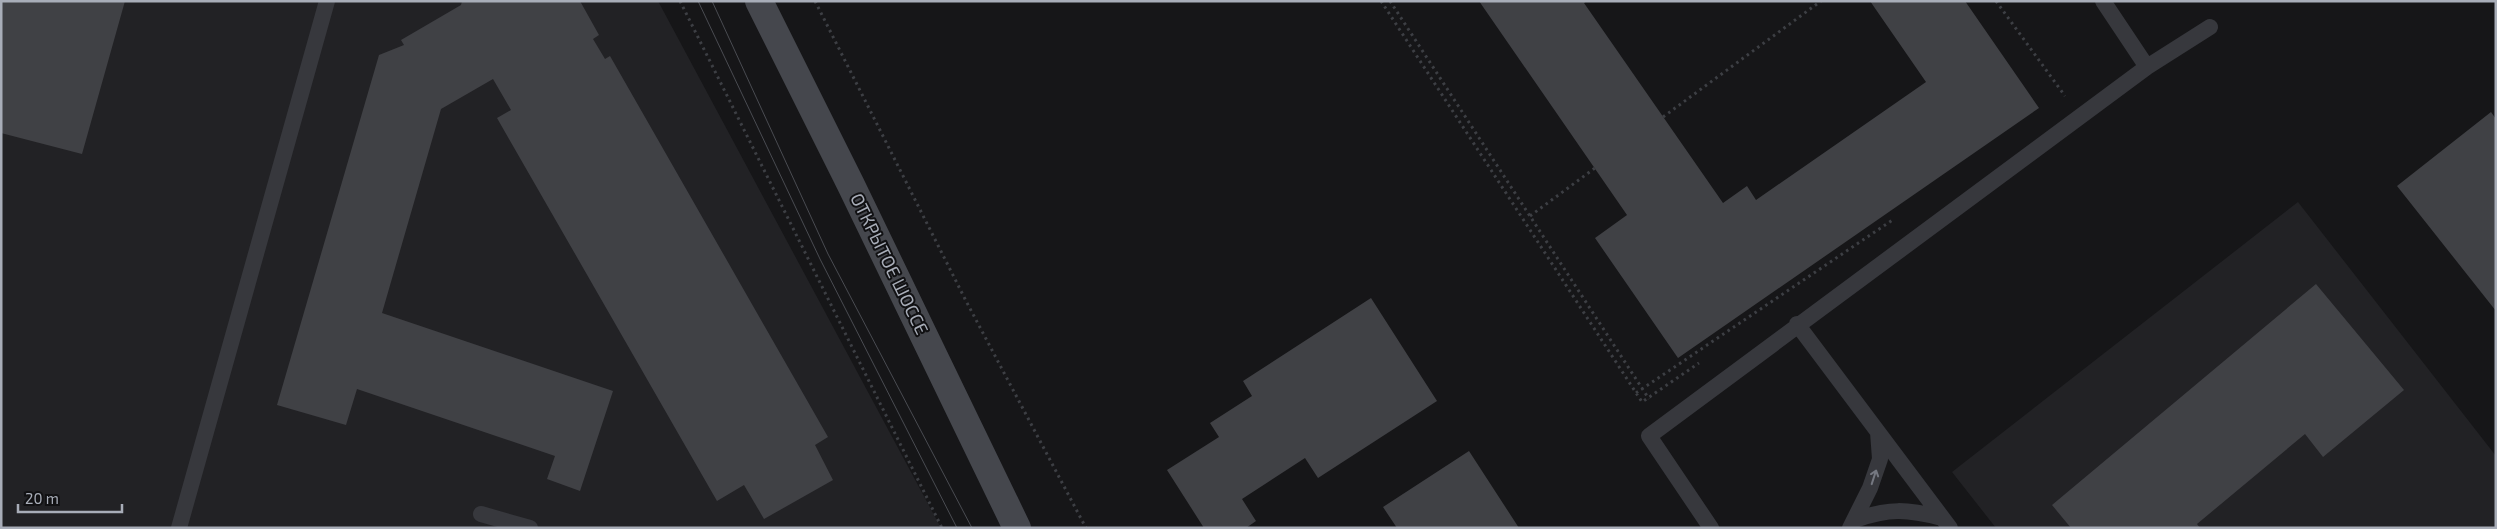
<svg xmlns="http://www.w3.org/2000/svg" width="2497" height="529" font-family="'Exo 2',sans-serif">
	<rect width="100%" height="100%" fill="#161618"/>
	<path fill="#222225" d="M1 1H658L941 528H1Z
		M2298 202 2496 456V528H1996L1952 472Z"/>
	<path fill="#404145" d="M1 1H125L82 154 1 133Z
		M462 1H580L599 35 593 39 605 59 610 56 828 437 815 445 833 480 764 519 744 485 717 501 497 118 511 110 493 79 441 109 382 313 613 391 580 491 547 479 555 456 357 389 346 425 277 405 379 55 404 45 401 40 461 5Z
		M1479 1H1587L1584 3 1723 203 1747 186 1756 200 1926 82 1870 1H1965L2039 108 1678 358 1595 238 1627 215Z
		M2491 112 2496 119V311L2397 186Z
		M2316 284 2404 390 2323 457 2305 434 2197 524 2200 528H2071L2052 505Z
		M1371 298 1437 401 1318 478 1305 458 1242 499 1256 521 1246 528H1204L1167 470 1219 437 1210 423 1252 396 1243 381Z
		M1469 451 1519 528H1397L1383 507Z"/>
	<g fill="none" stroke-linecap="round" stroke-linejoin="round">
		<path stroke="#3d3f44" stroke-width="3" stroke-dasharray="2.5 4" stroke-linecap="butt" d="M680 1 942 528
			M815 1 965 299 1086 528
			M1381 1 1642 402 1699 363
			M1390 1 1649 399
			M1996 1 2065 96
			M1663 117 1821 1
			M1530 216 1595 168
			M1636 393 1894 219"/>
		<path stroke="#37383d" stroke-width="16" d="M2103 1 2147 67
			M1797 324 1950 528
			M481 514 530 528
			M1855 520C1889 508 1907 509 1942 518
			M179 528 327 1
			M1711 528 1649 436 2147 67 2210 27
			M1850 528 1870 488 1880 459 1878 432"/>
		<path stroke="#45474d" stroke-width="28" d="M759 1 850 183 1017 528"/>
		<path stroke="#4a4c52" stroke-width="1" d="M698 1 820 259 957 528
			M712 1 828 254 972 528"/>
	</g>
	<defs><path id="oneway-shaft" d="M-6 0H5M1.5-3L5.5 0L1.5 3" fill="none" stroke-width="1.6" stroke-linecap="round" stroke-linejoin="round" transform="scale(1.25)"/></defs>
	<use stroke="#757881" href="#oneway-shaft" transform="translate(1874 477) rotate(-72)"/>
	<g text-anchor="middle" stroke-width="4" stroke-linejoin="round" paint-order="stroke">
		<g font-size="18" fill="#a8adb8" stroke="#111113">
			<text transform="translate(889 264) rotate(64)" y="6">ОТКРЫТОЕ ШОССЕ</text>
		</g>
	</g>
	<rect width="2497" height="529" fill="none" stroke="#a8adb8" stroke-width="5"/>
	<path d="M18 504v8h104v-8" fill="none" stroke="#a8adb8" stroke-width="2.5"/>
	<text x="25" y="504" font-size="15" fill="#a8adb8" stroke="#111113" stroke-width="4" paint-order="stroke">20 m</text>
</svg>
